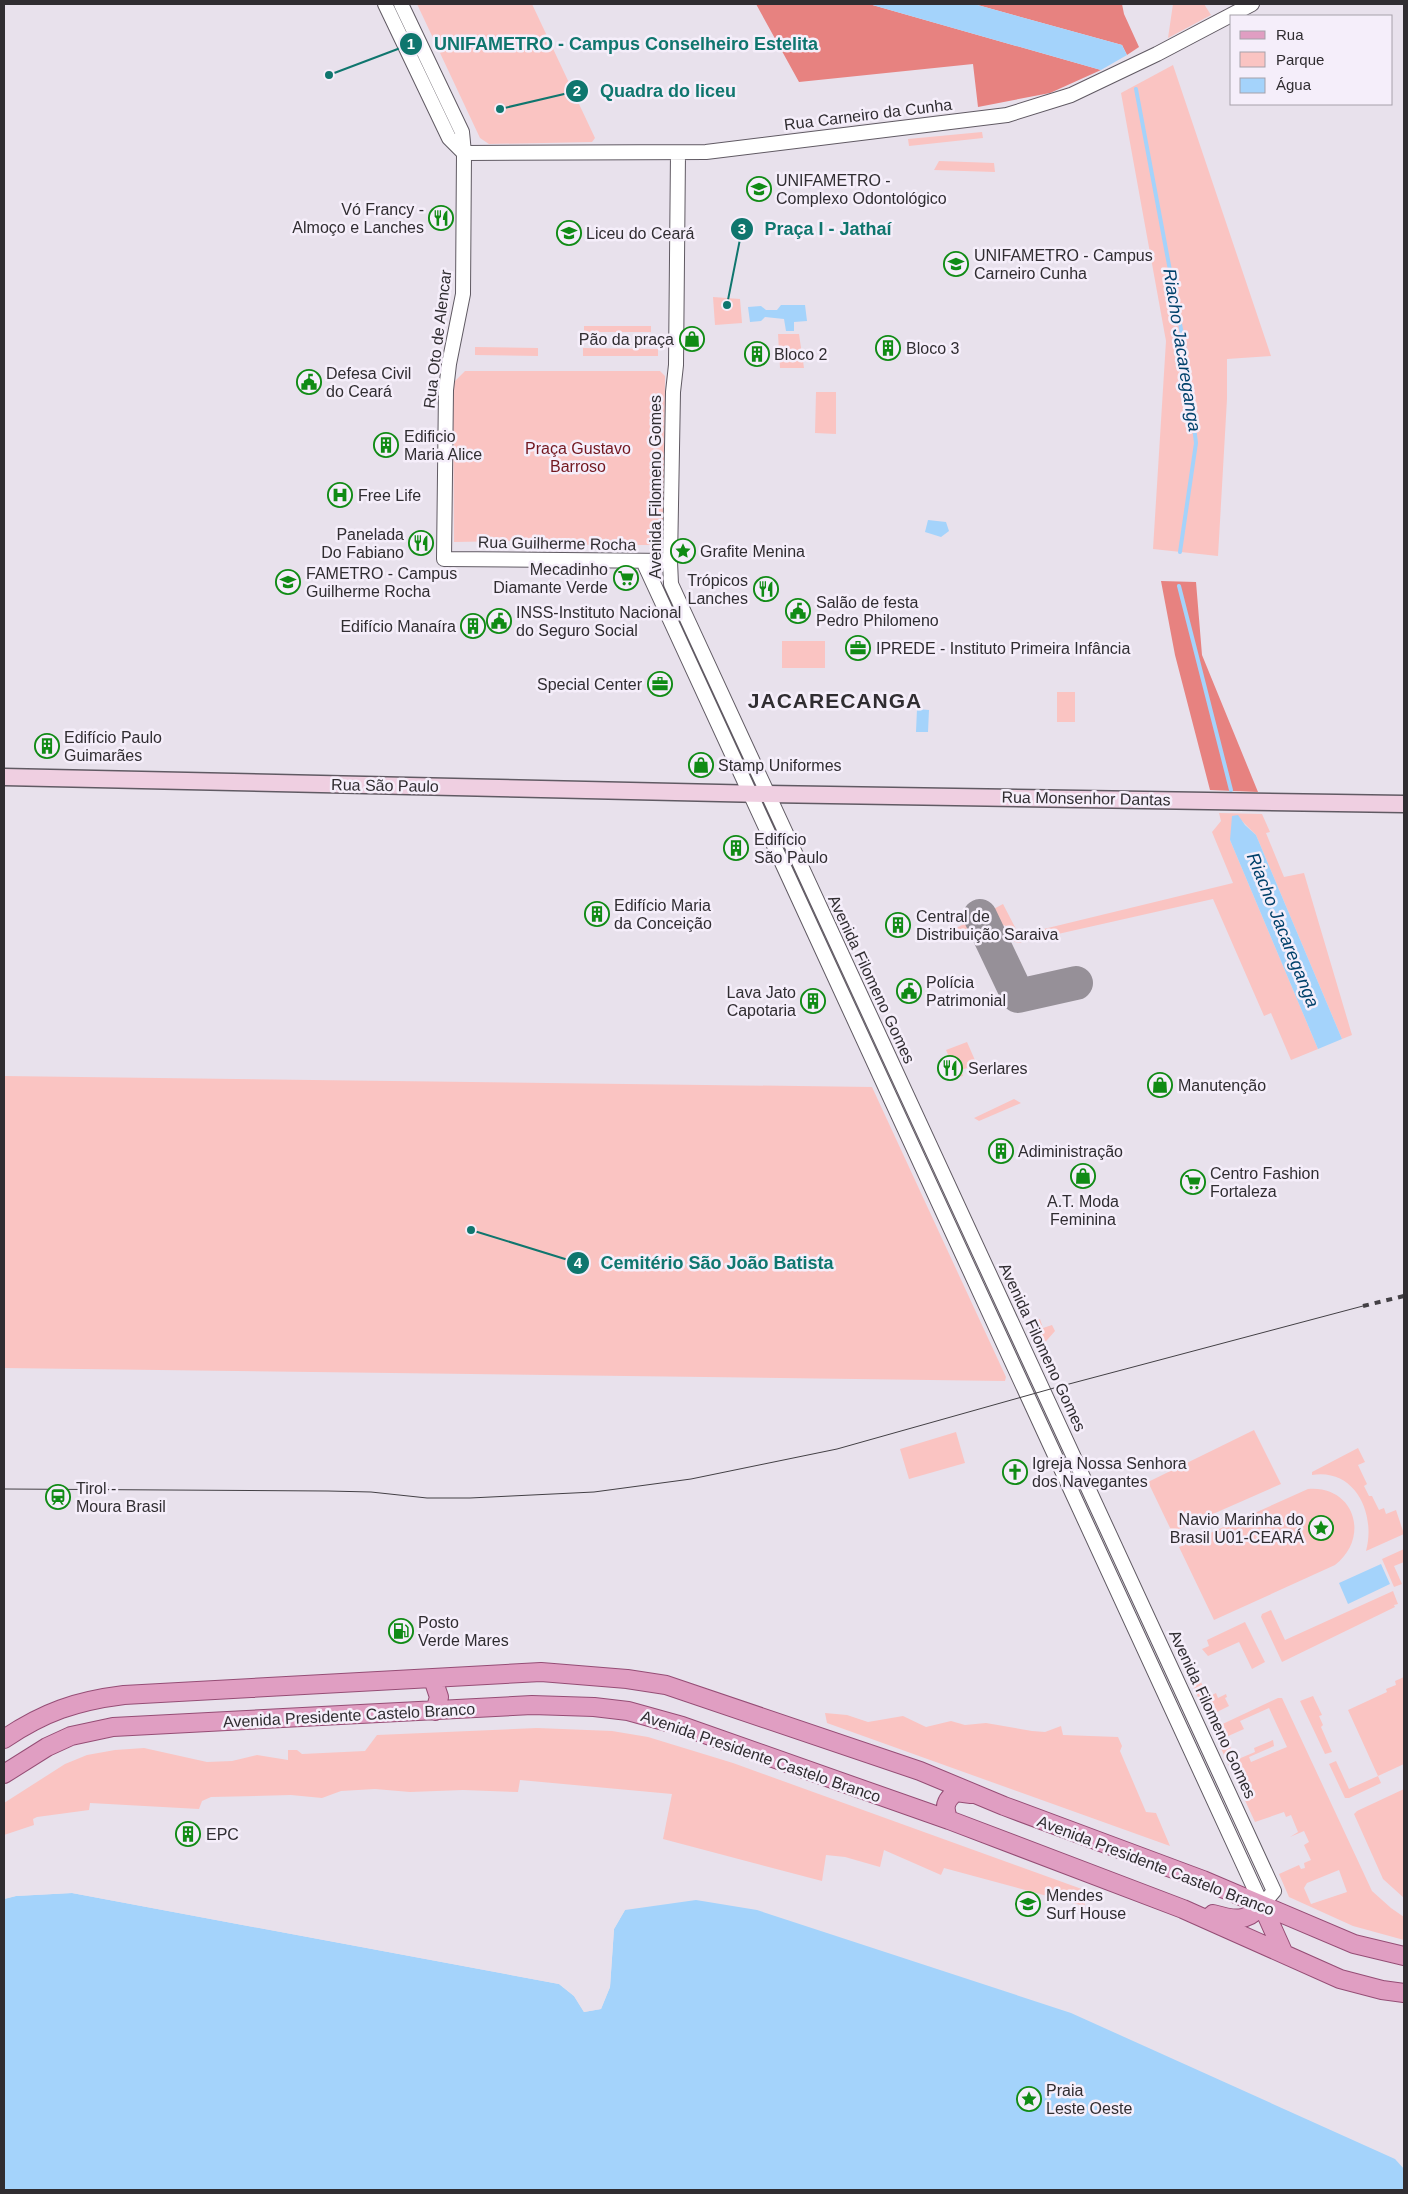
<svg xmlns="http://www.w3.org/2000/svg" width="1408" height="2194" font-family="Helvetica,sans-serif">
	<rect width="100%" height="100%" fill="#e8e1ec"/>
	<path fill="#fac4c2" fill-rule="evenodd" d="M417 4H532L595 138 592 142 489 144 480 138Z
		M1173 4H1204L1211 15 1168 38Z
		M1173 65 1271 356 1227 359V399L1218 556 1153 549 1166 341 1121 93Z
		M982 132 983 138 909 146 908 139Z
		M939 161 994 163 995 172 934 170Z
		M713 297 740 299 742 323 715 325Z
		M584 326H651V332H584Z
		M778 334H799L804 368H780Z
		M475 347 538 348V356L475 355Z
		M583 348 658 349V356H583Z
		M465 371H660L665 376 664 537 658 545H556L555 540 454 542 453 383Z
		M816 392H836V434L815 433Z
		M782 641H825V668H782Z
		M1057 692H1075V722H1057Z
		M1219 813 1262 814 1270 832 1266 833 1284 877 1304 873 1352 1035 1342 1039 1256 835 1242 821 1230 840 1318 1049 1291 1060 1271 1013 1264 1016 1213 899 1018 943 1011 940 1005 925 992 930 984 914 1003 904 1019 935 1233 883 1212 832 1221 821Z
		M974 919 981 933 962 940 950 931Z
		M967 1042 981 1074 977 1076 973 1066 961 1070 963 1076 958 1077 946 1050Z
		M4 1076 872 1087 1006 1377 1005 1381 4 1368Z
		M1014 1099 1021 1103 979 1121 974 1118Z
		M1040 1319 1043 1328 1052 1325 1055 1331 1040 1348 1031 1327 1032 1322Z
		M1254 1430 1281 1484 1172 1532 1148 1482Z
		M956 1432 965 1463 909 1479 900 1449Z
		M1358 1448 1365 1462 1358 1465 1367 1484 1364 1486 1369 1496H1372L1379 1510 1384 1508 1386 1514 1396 1510 1404 1534 1366 1551C1376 1515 1356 1468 1312 1475V1472Z
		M1308 1489C1354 1485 1371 1537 1335 1565L1214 1620 1179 1547Z
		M1404 1549V1562L1394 1566 1402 1584 1394 1587 1382 1559Z
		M1393 1591 1398 1604 1394 1605 1395 1607 1282 1662 1261 1617 1262 1614 1271 1610 1285 1640Z
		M1245 1622 1265 1662 1252 1669 1239 1642 1208 1656 1202 1649 1209 1646 1207 1640Z
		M1192 1665 1206 1692 1210 1691 1212 1695 1216 1693 1218 1698 1226 1694 1227 1697 1225 1698 1229 1706 1207 1717 1185 1668Z
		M1404 1677V1764L1378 1776 1381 1783 1349 1798H1345L1329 1764 1336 1761 1349 1789 1378 1776 1348 1710 1387 1692 1386 1689 1396 1685 1395 1681Z
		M1313 1696 1322 1715 1319 1716 1323 1725 1321 1727 1332 1752 1325 1754 1300 1701Z
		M1278 1698H1282L1372 1891 1391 1908 1404 1917V1940L1353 1926 1289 1897 1279 1874 1299 1865 1301 1869 1305 1868 1304 1863 1311 1860 1304 1845 1309 1842 1304 1831 1290 1837 1298 1832 1291 1815 1286 1817 1284 1812 1255 1822 1212 1729ZM1269 1708 1287 1747 1251 1762 1249 1757 1274 1746 1273 1740 1254 1748 1255 1752 1236 1760 1226 1737 1244 1729 1240 1721ZM1339 1870 1347 1892 1311 1904 1304 1888 1307 1883Z
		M825 1713 847 1715 868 1722 903 1716 926 1727 951 1721 965 1725 986 1723 1032 1731 1045 1732 1061 1726 1063 1735 1118 1737 1122 1746 1120 1751 1146 1812 1156 1813 1170 1846 827 1723Z
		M537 1728 612 1731 648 1737 733 1763 1090 1892 1084 1906 944 1868 941 1875 884 1850 880 1867 845 1857 826 1855 822 1881 663 1839 672 1794 520 1780 518 1792 463 1790 410 1792 375 1789 341 1791 322 1798 291 1795 211 1797 202 1801 199 1809 90 1803 89 1810 37 1817 33 1819 34 1825 4 1835V1803L65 1764 87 1755 115 1750 144 1748 207 1762 232 1761 257 1755 288 1760V1750H297L302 1754 365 1751 377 1735Z
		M1404 1789V1898L1383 1879 1354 1814 1357 1811Z"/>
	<path fill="#e78280" d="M756 4H869L1101 70 1050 93 978 107 973 64 799 82Z
		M974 4H1122L1124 14 1139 47 1127 55 1122 45Z
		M1161 581 1196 582 1202 655 1258 792 1210 790 1175 655Z"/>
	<path fill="#a4d3fb" d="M869 4H974L1122 45 1127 55 1101 70Z
		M781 305H805L807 321 794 322V331H786L784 319 765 317 761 321 750 322 748 307 761 306 766 310H777Z
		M928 520 946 522 949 531 941 537 925 532Z
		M917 709 929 710 928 732H916Z
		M1238 815 1245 825 1256 835 1342 1039 1318 1049 1230 840 1232 816Z
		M1381 1564 1390 1584 1348 1604 1339 1583Z
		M72 1893 559 1984 574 1996 584 2012 601 2009 610 1987 614 1929 625 1910 696 1900 757 1910 1071 2013 1395 2159 1404 2169V2190H4V1899L16 1896Z"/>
	<path fill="#e8e1ec" d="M73 1890 559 1982 576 1994 585 2009 599 2007 607 1987 612 1928 624 1908 625 1910 614 1929 610 1987 601 2009 584 2012 574 1996 559 1984 72 1893 16 1896 4 1899V1897L15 1894Z"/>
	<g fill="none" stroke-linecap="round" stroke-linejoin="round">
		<path stroke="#a4d3fb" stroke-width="4" d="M1136 89 1184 345 1196 443 1180 552
			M1179 586 1231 790"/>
		<path stroke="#969098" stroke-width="34" d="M980 916 1018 996 1076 983"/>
		<defs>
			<path id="tertiary" d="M385 4 449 138 464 153
				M401 4 462 132 464 153 463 294 449 364 446 390 444 559 670 561
				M464 153 706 152 1007 115 1071 95 1157 54 1252 4
				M643 561 1262 1905 1274 1891 671 584 670 561 673 392 676 365 678 153"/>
			<path id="secondary" d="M4 777 767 794 1404 804"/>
			<path id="primary" d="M433 1679 439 1697 435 1711
				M4 1739C44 1712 76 1701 124 1695L541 1672 627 1679 666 1685 920 1771 1004 1806 1203 1880 1354 1944 1404 1956
				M4 1774 47 1747 71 1736 113 1727 532 1705 594 1707 628 1711 682 1726 949 1820 1183 1909 1340 1979 1382 1990 1404 1993
				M949 1820C943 1808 945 1800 956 1792L971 1794
				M1262 1905 1284 1954
				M1213 1914C1234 1920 1246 1923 1262 1905"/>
		</defs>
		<use href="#tertiary" stroke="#605a63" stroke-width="16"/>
		<use href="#secondary" stroke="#605a63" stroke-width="19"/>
		<use href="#primary" stroke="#954d75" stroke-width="20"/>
		<use href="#tertiary" stroke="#fff" stroke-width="14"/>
		<use href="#secondary" stroke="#efcfe1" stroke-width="16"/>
		<use href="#primary" stroke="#e09ec2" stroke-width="18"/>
		<path stroke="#434045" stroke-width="1" d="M4 1489 328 1491 371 1492 427 1498H470L594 1492 691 1479 837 1449 1054 1388 1363 1306"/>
		<path stroke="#434045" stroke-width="4" stroke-dasharray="6 6" stroke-linecap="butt" d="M1363 1306 1404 1296"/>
	</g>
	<defs>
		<symbol id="university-ring" viewBox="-11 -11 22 22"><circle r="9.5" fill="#f5eefa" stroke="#108b15" stroke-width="1.5"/><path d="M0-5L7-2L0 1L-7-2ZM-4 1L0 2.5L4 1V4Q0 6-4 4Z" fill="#108b15"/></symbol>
		<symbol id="restaurant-ring" viewBox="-11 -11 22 22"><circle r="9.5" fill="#f5eefa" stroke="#108b15" stroke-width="1.5"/><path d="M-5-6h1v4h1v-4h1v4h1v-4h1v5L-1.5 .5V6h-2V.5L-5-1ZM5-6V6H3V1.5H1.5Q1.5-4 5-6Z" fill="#108b15"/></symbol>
		<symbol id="school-ring" viewBox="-11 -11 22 22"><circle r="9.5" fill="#f5eefa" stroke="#108b15" stroke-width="1.5"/><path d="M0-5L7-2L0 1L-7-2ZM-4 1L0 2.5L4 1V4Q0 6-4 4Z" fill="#108b15"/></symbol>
		<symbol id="shop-ring" viewBox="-11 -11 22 22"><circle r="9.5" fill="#f5eefa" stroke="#108b15" stroke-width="1.5"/><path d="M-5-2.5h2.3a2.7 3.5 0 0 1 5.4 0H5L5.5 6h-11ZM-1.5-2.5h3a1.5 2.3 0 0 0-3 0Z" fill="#108b15"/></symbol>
		<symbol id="building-ring" viewBox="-11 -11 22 22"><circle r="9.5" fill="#f5eefa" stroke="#108b15" stroke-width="1.5"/><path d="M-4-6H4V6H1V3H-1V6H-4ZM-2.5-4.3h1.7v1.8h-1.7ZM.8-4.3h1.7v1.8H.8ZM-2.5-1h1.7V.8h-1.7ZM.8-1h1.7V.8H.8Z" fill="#108b15"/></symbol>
		<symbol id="civic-ring" viewBox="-11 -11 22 22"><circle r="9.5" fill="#f5eefa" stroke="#108b15" stroke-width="1.5"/><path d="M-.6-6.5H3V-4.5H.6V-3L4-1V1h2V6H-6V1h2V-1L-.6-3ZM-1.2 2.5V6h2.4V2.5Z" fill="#108b15"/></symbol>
		<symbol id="hospital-ring" viewBox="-11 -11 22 22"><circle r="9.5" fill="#f5eefa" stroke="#108b15" stroke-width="1.5"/><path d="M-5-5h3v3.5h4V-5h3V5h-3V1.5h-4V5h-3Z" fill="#108b15"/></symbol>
		<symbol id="sight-ring" viewBox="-11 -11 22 22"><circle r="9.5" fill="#f5eefa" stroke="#108b15" stroke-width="1.5"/><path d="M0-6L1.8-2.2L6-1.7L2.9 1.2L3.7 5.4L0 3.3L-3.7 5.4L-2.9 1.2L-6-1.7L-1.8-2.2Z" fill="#108b15"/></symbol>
		<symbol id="supermarket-ring" viewBox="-11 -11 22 22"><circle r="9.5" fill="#f5eefa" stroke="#108b15" stroke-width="1.5"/><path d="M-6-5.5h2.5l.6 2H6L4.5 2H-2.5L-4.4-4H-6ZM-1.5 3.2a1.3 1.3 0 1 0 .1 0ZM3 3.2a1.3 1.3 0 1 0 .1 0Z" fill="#108b15"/></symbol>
		<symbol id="office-ring" viewBox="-11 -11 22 22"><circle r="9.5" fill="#f5eefa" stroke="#108b15" stroke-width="1.5"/><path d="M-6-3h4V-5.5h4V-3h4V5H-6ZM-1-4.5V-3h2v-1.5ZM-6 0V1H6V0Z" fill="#108b15"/></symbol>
		<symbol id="church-ring" viewBox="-11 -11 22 22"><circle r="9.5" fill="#f5eefa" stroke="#108b15" stroke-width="1.5"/><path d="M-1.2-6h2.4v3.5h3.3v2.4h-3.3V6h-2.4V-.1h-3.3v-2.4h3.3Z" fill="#108b15"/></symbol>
		<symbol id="station-ring" viewBox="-11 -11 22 22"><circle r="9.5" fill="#f5eefa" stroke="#108b15" stroke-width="1.5"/><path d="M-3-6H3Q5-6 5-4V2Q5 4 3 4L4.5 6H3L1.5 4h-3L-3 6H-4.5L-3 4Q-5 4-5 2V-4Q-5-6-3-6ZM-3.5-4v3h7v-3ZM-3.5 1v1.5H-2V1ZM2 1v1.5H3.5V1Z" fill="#108b15"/></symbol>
		<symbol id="fuel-ring" viewBox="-11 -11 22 22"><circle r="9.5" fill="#f5eefa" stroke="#108b15" stroke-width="1.5"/><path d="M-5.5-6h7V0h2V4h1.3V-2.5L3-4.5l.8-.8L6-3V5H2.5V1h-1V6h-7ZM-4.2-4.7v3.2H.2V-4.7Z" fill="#108b15"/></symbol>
	</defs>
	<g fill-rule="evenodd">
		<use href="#university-ring" x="745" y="175" width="28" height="28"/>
		<use href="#restaurant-ring" x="427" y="204" width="28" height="28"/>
		<use href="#school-ring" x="555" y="219" width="28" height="28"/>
		<use href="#university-ring" x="942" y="250" width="28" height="28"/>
		<use href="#shop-ring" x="678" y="325" width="28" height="28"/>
		<use href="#building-ring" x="874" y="334" width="28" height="28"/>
		<use href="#building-ring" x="743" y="340" width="28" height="28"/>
		<use href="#civic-ring" x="295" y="368" width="28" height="28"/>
		<use href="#building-ring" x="372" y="431" width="28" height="28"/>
		<use href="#hospital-ring" x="326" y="481" width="28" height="28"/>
		<use href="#restaurant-ring" x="407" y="529" width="28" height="28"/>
		<use href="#sight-ring" x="669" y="537" width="28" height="28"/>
		<use href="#supermarket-ring" x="612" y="564" width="28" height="28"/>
		<use href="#university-ring" x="274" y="568" width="28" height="28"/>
		<use href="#restaurant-ring" x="752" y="575" width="28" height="28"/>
		<use href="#civic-ring" x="784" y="597" width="28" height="28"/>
		<use href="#civic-ring" x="485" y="607" width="28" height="28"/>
		<use href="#building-ring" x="459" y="612" width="28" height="28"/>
		<use href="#office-ring" x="844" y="634" width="28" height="28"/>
		<use href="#office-ring" x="646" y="670" width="28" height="28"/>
		<use href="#building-ring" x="33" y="732" width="28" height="28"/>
		<use href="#shop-ring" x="687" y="751" width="28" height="28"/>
		<use href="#building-ring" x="722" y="834" width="28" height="28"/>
		<use href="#building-ring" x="583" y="900" width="28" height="28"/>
		<use href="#building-ring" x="884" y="911" width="28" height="28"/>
		<use href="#civic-ring" x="895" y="977" width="28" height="28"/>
		<use href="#building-ring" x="799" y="987" width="28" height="28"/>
		<use href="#restaurant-ring" x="936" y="1054" width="28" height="28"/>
		<use href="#shop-ring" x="1146" y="1071" width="28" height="28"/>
		<use href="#building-ring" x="987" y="1137" width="28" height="28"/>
		<use href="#shop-ring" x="1069" y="1162" width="28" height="28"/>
		<use href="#supermarket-ring" x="1179" y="1168" width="28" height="28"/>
		<use href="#church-ring" x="1001" y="1458" width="28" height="28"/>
		<use href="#station-ring" x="44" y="1483" width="28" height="28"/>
		<use href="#sight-ring" x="1307" y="1514" width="28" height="28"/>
		<use href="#fuel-ring" x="387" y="1617" width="28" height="28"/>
		<use href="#building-ring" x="174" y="1820" width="28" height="28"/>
		<use href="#school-ring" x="1014" y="1890" width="28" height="28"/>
		<use href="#sight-ring" x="1015" y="2085" width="28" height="28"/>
	</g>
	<g text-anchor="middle" stroke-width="5" stroke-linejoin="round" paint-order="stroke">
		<g font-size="16" fill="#302d31" stroke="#f5eefa">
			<text transform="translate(868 114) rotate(-7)" y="6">Rua Carneiro da Cunha</text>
			<text transform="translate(437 339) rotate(-83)" y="6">Rua Oto de Alencar</text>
			<text transform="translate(655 487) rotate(-90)" y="6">Avenida Filomeno Gomes</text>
			<text transform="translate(557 543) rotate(1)" y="6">Rua Guilherme Rocha</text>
			<text transform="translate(385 785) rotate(1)" y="6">Rua São Paulo</text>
			<text transform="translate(1086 798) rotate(1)" y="6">Rua Monsenhor Dantas</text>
			<text transform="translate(872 979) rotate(65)" y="6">Avenida Filomeno Gomes</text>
			<text transform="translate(1043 1347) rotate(65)" y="6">Avenida Filomeno Gomes</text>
			<text transform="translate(1213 1714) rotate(65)" y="6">Avenida Filomeno Gomes</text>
			<text transform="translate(349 1715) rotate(-3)" y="6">Avenida Presidente Castelo Branco</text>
			<text transform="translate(761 1756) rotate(19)" y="6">Avenida Presidente Castelo Branco</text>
			<text transform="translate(1156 1865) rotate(21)" y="6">Avenida Presidente Castelo Branco</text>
		</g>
		<g font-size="16" fill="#302d31" stroke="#f5eefa" text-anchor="start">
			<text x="776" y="186">UNIFAMETRO -<tspan x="776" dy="18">Complexo Odontológico</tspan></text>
			<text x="424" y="215" text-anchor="end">Vó Francy -<tspan x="424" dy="18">Almoço e Lanches</tspan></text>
			<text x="586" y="239">Liceu do Ceará</text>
			<text x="974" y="261">UNIFAMETRO - Campus<tspan x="974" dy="18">Carneiro Cunha</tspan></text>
			<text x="674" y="345" text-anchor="end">Pão da praça</text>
			<text x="906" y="354">Bloco 3</text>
			<text x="774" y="360">Bloco 2</text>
			<text x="326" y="379">Defesa Civil<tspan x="326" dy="18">do Ceará</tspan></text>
			<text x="404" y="442">Edificio<tspan x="404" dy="18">Maria Alice</tspan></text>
			<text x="358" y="501">Free Life</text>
			<text x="404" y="540" text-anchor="end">Panelada<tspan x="404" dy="18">Do Fabiano</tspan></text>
			<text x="700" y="557">Grafite Menina</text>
			<text x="608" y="575" text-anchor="end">Mecadinho<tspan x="608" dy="18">Diamante Verde</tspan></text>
			<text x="306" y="579">FAMETRO - Campus<tspan x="306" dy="18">Guilherme Rocha</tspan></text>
			<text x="748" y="586" text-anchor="end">Trópicos<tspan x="748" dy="18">Lanches</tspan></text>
			<text x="816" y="608">Salão de festa<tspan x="816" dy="18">Pedro Philomeno</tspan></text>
			<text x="516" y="618">INSS-Instituto Nacional<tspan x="516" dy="18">do Seguro Social</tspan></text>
			<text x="456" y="632" text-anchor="end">Edifício Manaíra</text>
			<text x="876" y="654">IPREDE - Instituto Primeira Infância</text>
			<text x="642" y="690" text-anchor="end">Special Center</text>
			<text x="64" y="743">Edifício Paulo<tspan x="64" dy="18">Guimarães</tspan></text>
			<text x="718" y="771">Stamp Uniformes</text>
			<text x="754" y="845">Edifício<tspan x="754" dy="18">São Paulo</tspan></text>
			<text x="614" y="911">Edifício Maria<tspan x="614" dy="18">da Conceição</tspan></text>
			<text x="916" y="922">Central de<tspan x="916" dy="18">Distribuição Saraiva</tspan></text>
			<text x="926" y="988">Polícia<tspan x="926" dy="18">Patrimonial</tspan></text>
			<text x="796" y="998" text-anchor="end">Lava Jato<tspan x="796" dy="18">Capotaria</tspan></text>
			<text x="968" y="1074">Serlares</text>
			<text x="1178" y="1091">Manutenção</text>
			<text x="1018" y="1157">Adiministração</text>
			<text x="1210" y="1179">Centro Fashion<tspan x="1210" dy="18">Fortaleza</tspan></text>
			<text x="1083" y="1207" text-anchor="middle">A.T. Moda<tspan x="1083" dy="18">Feminina</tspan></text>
			<text x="1032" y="1469">Igreja Nossa Senhora<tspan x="1032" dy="18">dos Navegantes</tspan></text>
			<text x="76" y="1494">Tirol -<tspan x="76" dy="18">Moura Brasil</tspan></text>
			<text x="1304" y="1525" text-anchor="end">Navio Marinha do<tspan x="1304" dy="18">Brasil U01-CEARÁ</tspan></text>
			<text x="418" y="1628">Posto<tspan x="418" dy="18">Verde Mares</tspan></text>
			<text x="206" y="1840">EPC</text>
			<text x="1046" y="1901">Mendes<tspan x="1046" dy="18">Surf House</tspan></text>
			<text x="1046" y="2096">Praia<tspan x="1046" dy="18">Leste Oeste</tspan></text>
		</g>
		<g font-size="16" fill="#72171f" stroke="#f5eefa">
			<text x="578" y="454">Praça Gustavo<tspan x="578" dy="18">Barroso</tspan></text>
		</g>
		<g font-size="18" font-style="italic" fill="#00416b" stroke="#f5eefa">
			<text transform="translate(1182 350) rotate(81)" y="6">Riacho Jacareganga</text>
			<text transform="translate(1283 930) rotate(68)" y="6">Riacho Jacareganga</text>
		</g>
		<g font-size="21" font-weight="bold" letter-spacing="1" fill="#302d31" stroke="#f5eefa">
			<text x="835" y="708">JACARECANGA</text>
		</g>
	</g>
	<path fill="none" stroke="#0f766e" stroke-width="2" d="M329 75L411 44M500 109L577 91M727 305L742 229M471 1230L578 1263"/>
	<g fill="#0f766e" stroke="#f5eefa" stroke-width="2">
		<circle cx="329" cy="75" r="5"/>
		<circle cx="500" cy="109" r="5"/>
		<circle cx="727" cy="305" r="5"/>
		<circle cx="471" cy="1230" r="5"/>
		<circle cx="411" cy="44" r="12"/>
		<circle cx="577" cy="91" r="12"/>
		<circle cx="742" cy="229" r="12"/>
		<circle cx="578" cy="1263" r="12"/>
	</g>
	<g font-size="15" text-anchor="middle" font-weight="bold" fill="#fff">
		<text x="411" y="49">1</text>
		<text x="577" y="96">2</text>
		<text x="742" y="234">3</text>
		<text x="578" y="1268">4</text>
	</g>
	<g font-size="18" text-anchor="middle" font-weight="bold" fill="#0f766e" stroke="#f5eefa" stroke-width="5" stroke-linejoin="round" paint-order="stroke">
		<text x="626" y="50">UNIFAMETRO - Campus Conselheiro Estelita</text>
		<text x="668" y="97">Quadra do liceu</text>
		<text x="828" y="235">Praça I - Jathaí</text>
		<text x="717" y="1269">Cemitério São João Batista</text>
	</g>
	<rect width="1408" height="2194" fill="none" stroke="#302d31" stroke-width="10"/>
	<rect x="1230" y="15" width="162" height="90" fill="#f5eefa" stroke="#a6a1aa"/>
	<rect x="1240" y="31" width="25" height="8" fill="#e09ec2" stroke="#a6a1aa"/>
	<text x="1276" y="40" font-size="15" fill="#302d31">Rua</text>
	<rect x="1240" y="52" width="25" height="15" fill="#fac4c2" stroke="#a6a1aa"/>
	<text x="1276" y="65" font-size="15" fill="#302d31">Parque</text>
	<rect x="1240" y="78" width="25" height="15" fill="#a4d3fb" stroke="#a6a1aa"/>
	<text x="1276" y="90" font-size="15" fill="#302d31">Água</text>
</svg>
